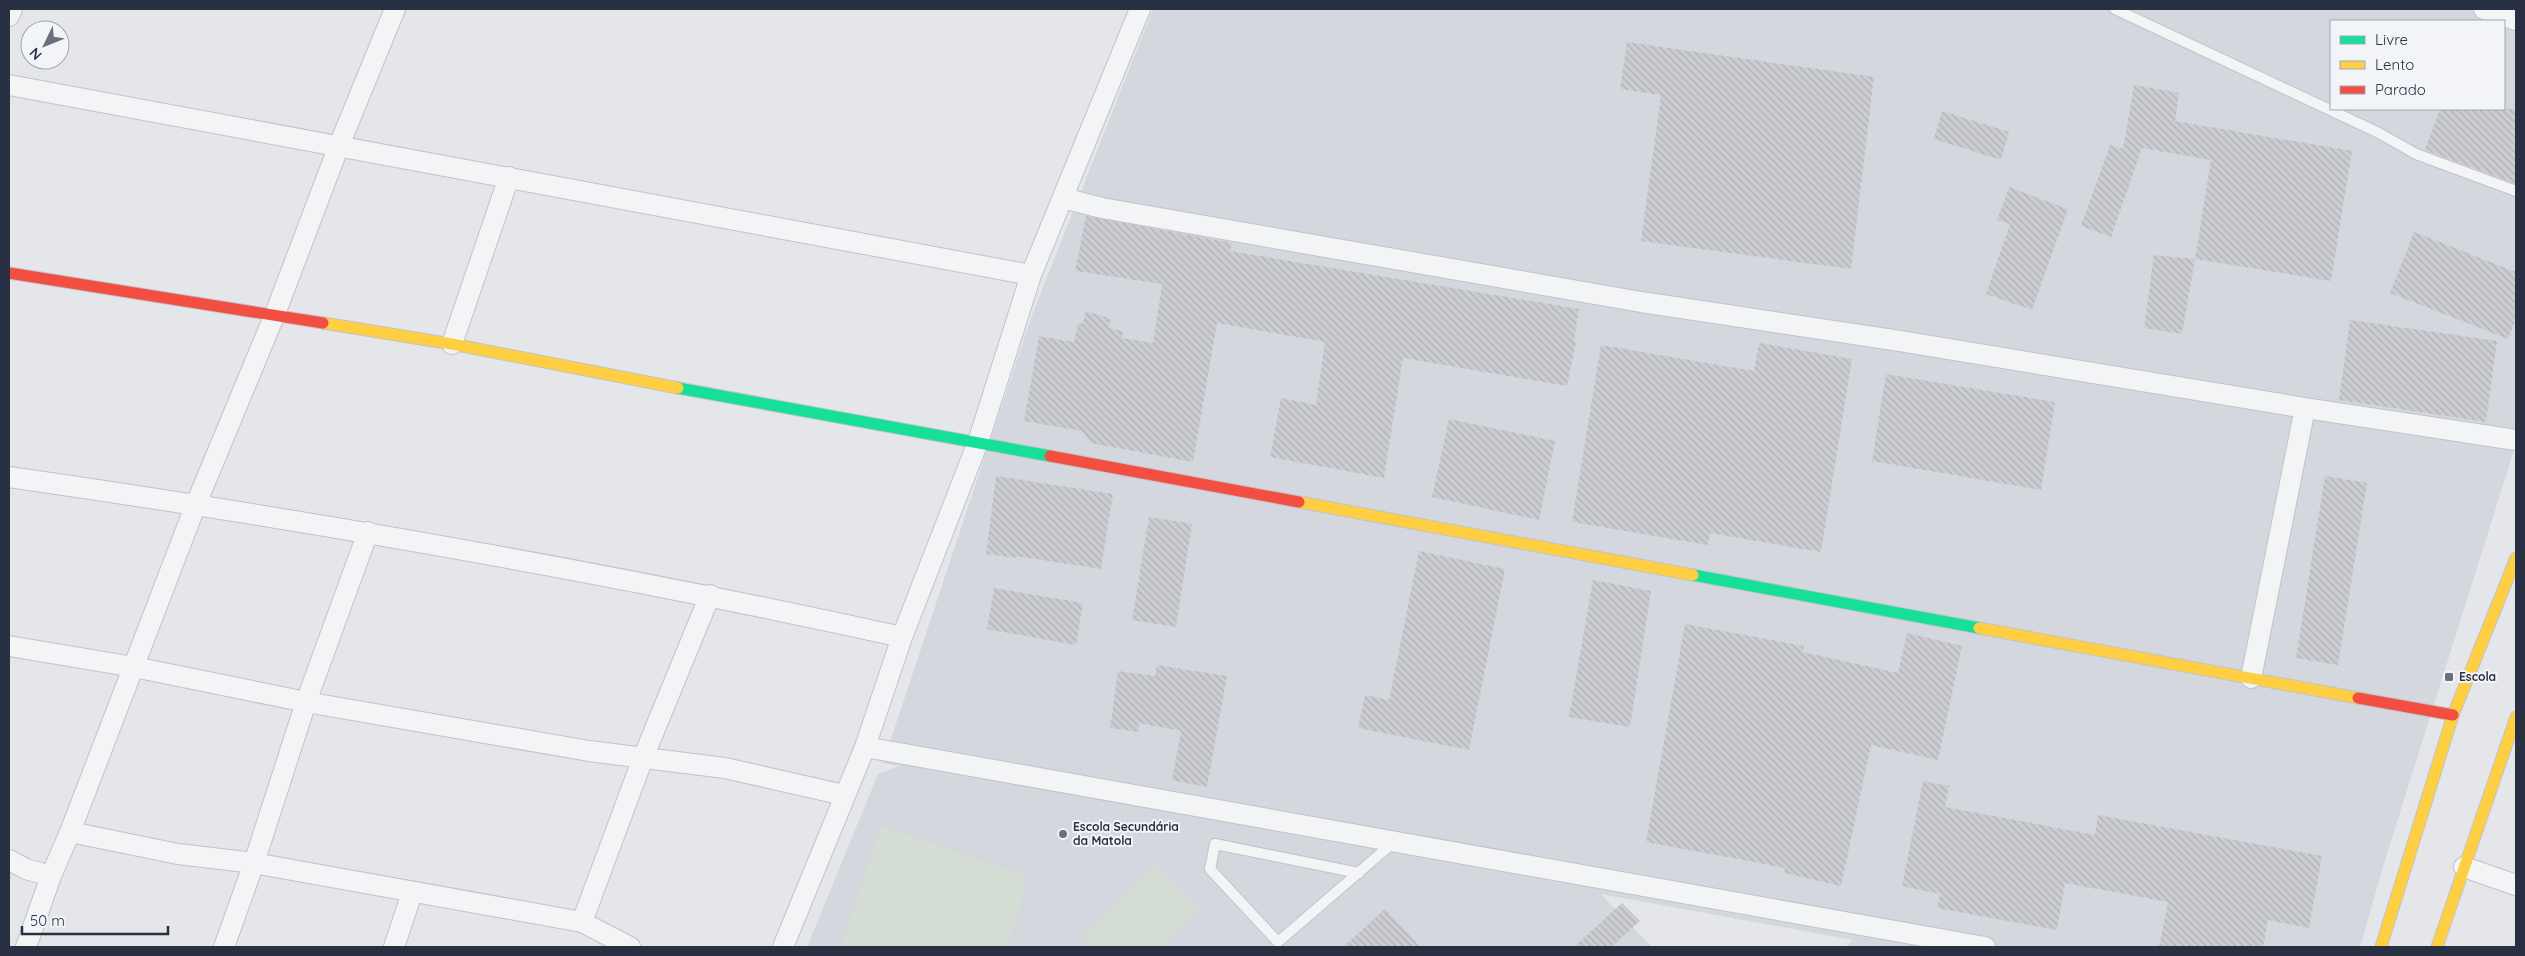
<svg xmlns="http://www.w3.org/2000/svg" width="2525" height="956" font-family="Quicksand,sans-serif">
	<defs>
		<pattern id="building-back-hatch" width="6" height="6" patternUnits="userSpaceOnUse" patternTransform="scale(1.25)"><rect width="6" height="6" fill="#cbcdd1"/><path d="M-1 5l2 2M0 0l6 6M5-1l2 2" fill="none" stroke="#aeb0b5"/></pattern>
	</defs>
	<rect width="100%" height="100%" fill="#e4e6e9"/>
	<path fill="#d4d7de" fill-rule="evenodd" d="M1153 9H2516V444L2385 860 2360 947H1846L1853 940 1601 894 1652 947H807L878 774 900 766 883 763 1031 318ZM2331 21H2504V109H2331Z"/>
	<path fill="#d3ddd4" d="M881 826 1029 876 1006 947H841Z
		M1157 865 1199 909 1158 947H1093L1082 936Z"/>
	<path fill="url(#building-back-hatch)" d="M1627 42 1874 77 1851 269 1641 241 1661 95 1620 89Z
		M2134 85 2179 93 2175 121 2352 151 2331 281 2195 259 2211 160 2142 148 2111 237 2081 226 2110 145 2123 149Z
		M2440 109H2516V184L2425 150Z
		M1942 111 2009 132 2001 160 1934 139Z
		M2009 187 2068 209 2032 310 1986 294 2010 224 1997 220Z
		M1086 216 1232 243 1230 251 1579 309 1574 341H1576L1567 386 1403 358 1384 478 1270 457 1281 398 1316 405 1325 342 1217 323 1193 462 1091 443 1082 431 1024 421 1039 336 1074 342 1078 323 1083 324 1086 311 1111 319 1108 328 1123 331 1122 338 1153 343 1162 284 1075 271Z
		M2414 232 2516 272V318L2508 339 2390 293Z
		M2154 255 2195 259 2182 334 2144 328Z
		M2350 320 2497 341 2486 422 2339 400Z
		M1759 343 1852 359 1821 552 1710 533 1708 545 1572 522 1601 345 1754 371Z
		M1886 374 2055 402 2041 490 1872 461Z
		M1449 419 1555 441 1539 520 1432 497Z
		M996 476 1113 494 1101 569 1016 556V558L986 554Z
		M2325 476 2367 483 2338 665 2296 658Z
		M1149 517 1192 524 1176 627 1132 620Z
		M1419 551 1505 569 1469 750 1358 728 1365 695 1389 700Z
		M1593 580 1651 591 1630 727 1569 717Z
		M994 588 1083 603 1076 645 987 629Z
		M1685 624 1804 646 1803 652 1898 673 1907 633 1962 646 1938 760 1871 745 1841 886 1784 873 1785 868 1646 842Z
		M1157 665 1227 676 1207 787 1172 780 1181 731 1139 723 1138 732 1110 728 1118 671 1155 676Z
		M1923 781 1949 786 1945 807 2095 835 2098 815 2322 856 2309 928 2268 920 2263 947H2159L2168 902 2065 883 2057 930 1937 908 1940 894 1902 886Z
		M1622 903 1640 921 1611 947H1574Z
		M1385 909 1420 947H1343Z"/>
	<g fill="none" stroke-linecap="round" stroke-linejoin="round">
		<defs>
			<path id="lane" d="M2115 9 2379 133 2416 154 2516 191
				M1359 873 1215 844 1210 869 1278 942 1394 842"/>
			<path id="street" d="M2484 9 2516 20
				M9 16 12 9
				M9 85 1031 275
				M1063 198 1102 208 1641 302 1900 341 2305 408 2516 440
				M452 344 509 177
				M9 477C308 520 606 572 902 637
				M9 646 134 667 306 702 589 751 725 768 844 795
				M2251 678 2305 408
				M865 747 1985 947
				M70 832 178 854 254 863 582 922 630 947
				M9 860 26 869 51 876
				M2464 867 2516 885
				M582 922 643 758 710 595
				M26 947 51 876 70 832 196 504 275 314 338 148 395 9
				M224 947 254 863 306 702 368 532
				M394 947 412 893
				M783 947 865 747 902 637 978 442 1031 275 1140 9"/>
			<path id="fast" d="M678 388 1050 456
				M1693 575 1979 628"/>
			<path id="slow" d="M323 323 452 344 678 388
				M1299 502 1693 575
				M1979 628 2358 698
				M2381 947 2453 715 2516 558
				M2437 947 2516 717"/>
			<path id="jam" d="M9 273 323 323
				M1050 456 1299 502
				M2358 698 2453 715"/>
		</defs>
		<use href="#lane" stroke="#c1c3c7" stroke-width="12"/>
		<use href="#street" stroke="#c1c3c7" stroke-width="22"/>
		<use href="#fast" stroke="#c1c3c7" stroke-width="13"/>
		<use href="#slow" stroke="#c1c3c7" stroke-width="13"/>
		<use href="#jam" stroke="#c1c3c7" stroke-width="13"/>
		<use href="#lane" stroke="#f3f4f6" stroke-width="10"/>
		<use href="#street" stroke="#f3f4f6" stroke-width="20"/>
		<use href="#fast" stroke="#16e098" stroke-width="11"/>
		<use href="#slow" stroke="#ffcf43" stroke-width="11"/>
		<use href="#jam" stroke="#f24e42" stroke-width="11"/>
	</g>
	<g fill="#6a707e" stroke="#f2f4f8" stroke-width="2">
		<rect x="2444" y="672" width="10" height="10" rx="2.5"/>
		<circle cx="1063" cy="834" r="5"/>
	</g>
	<g text-anchor="middle" stroke-width="4" stroke-linejoin="round" paint-order="stroke">
		<g font-size="12" font-weight="bold" fill="#293044" stroke="#f2f4f8" text-anchor="start">
			<text x="2459" y="681">Escola</text>
			<text x="1073" y="831">Escola Secundária<tspan x="1073" dy="14">da Matola</tspan></text>
		</g>
	</g>
	<rect width="2525" height="956" fill="none" stroke="#293044" stroke-width="20"/>
	<rect x="2330" y="20" width="175" height="90" fill="#f2f4f8" stroke="#a2a6b0"/>
	<rect x="2340" y="36" width="25" height="8" fill="#16e098" stroke="#a2a6b0"/>
	<text x="2375" y="45" font-size="15" fill="#293044">Livre</text>
	<rect x="2340" y="61" width="25" height="8" fill="#ffcf43" stroke="#a2a6b0"/>
	<text x="2375" y="70" font-size="15" fill="#293044">Lento</text>
	<rect x="2340" y="86" width="25" height="8" fill="#f24e42" stroke="#a2a6b0"/>
	<text x="2375" y="95" font-size="15" fill="#293044">Parado</text>
	<g transform="translate(45 45) rotate(227)"><circle r="24" fill="#f2f4f8" stroke="#a2a6b0"/>
	<path d="M0-4L9 19L0 12L-9 19Z" fill="#6a707e"/>
	<text y="-8" font-size="14" font-weight="bold" text-anchor="middle" fill="#293044">N</text>
	</g>
	<path d="M22 926v8h146v-8" fill="none" stroke="#293044" stroke-width="2.5"/>
	<text x="30" y="926" font-size="15" fill="#293044" stroke="#f2f4f8" stroke-width="4" paint-order="stroke">50 m</text>
</svg>
